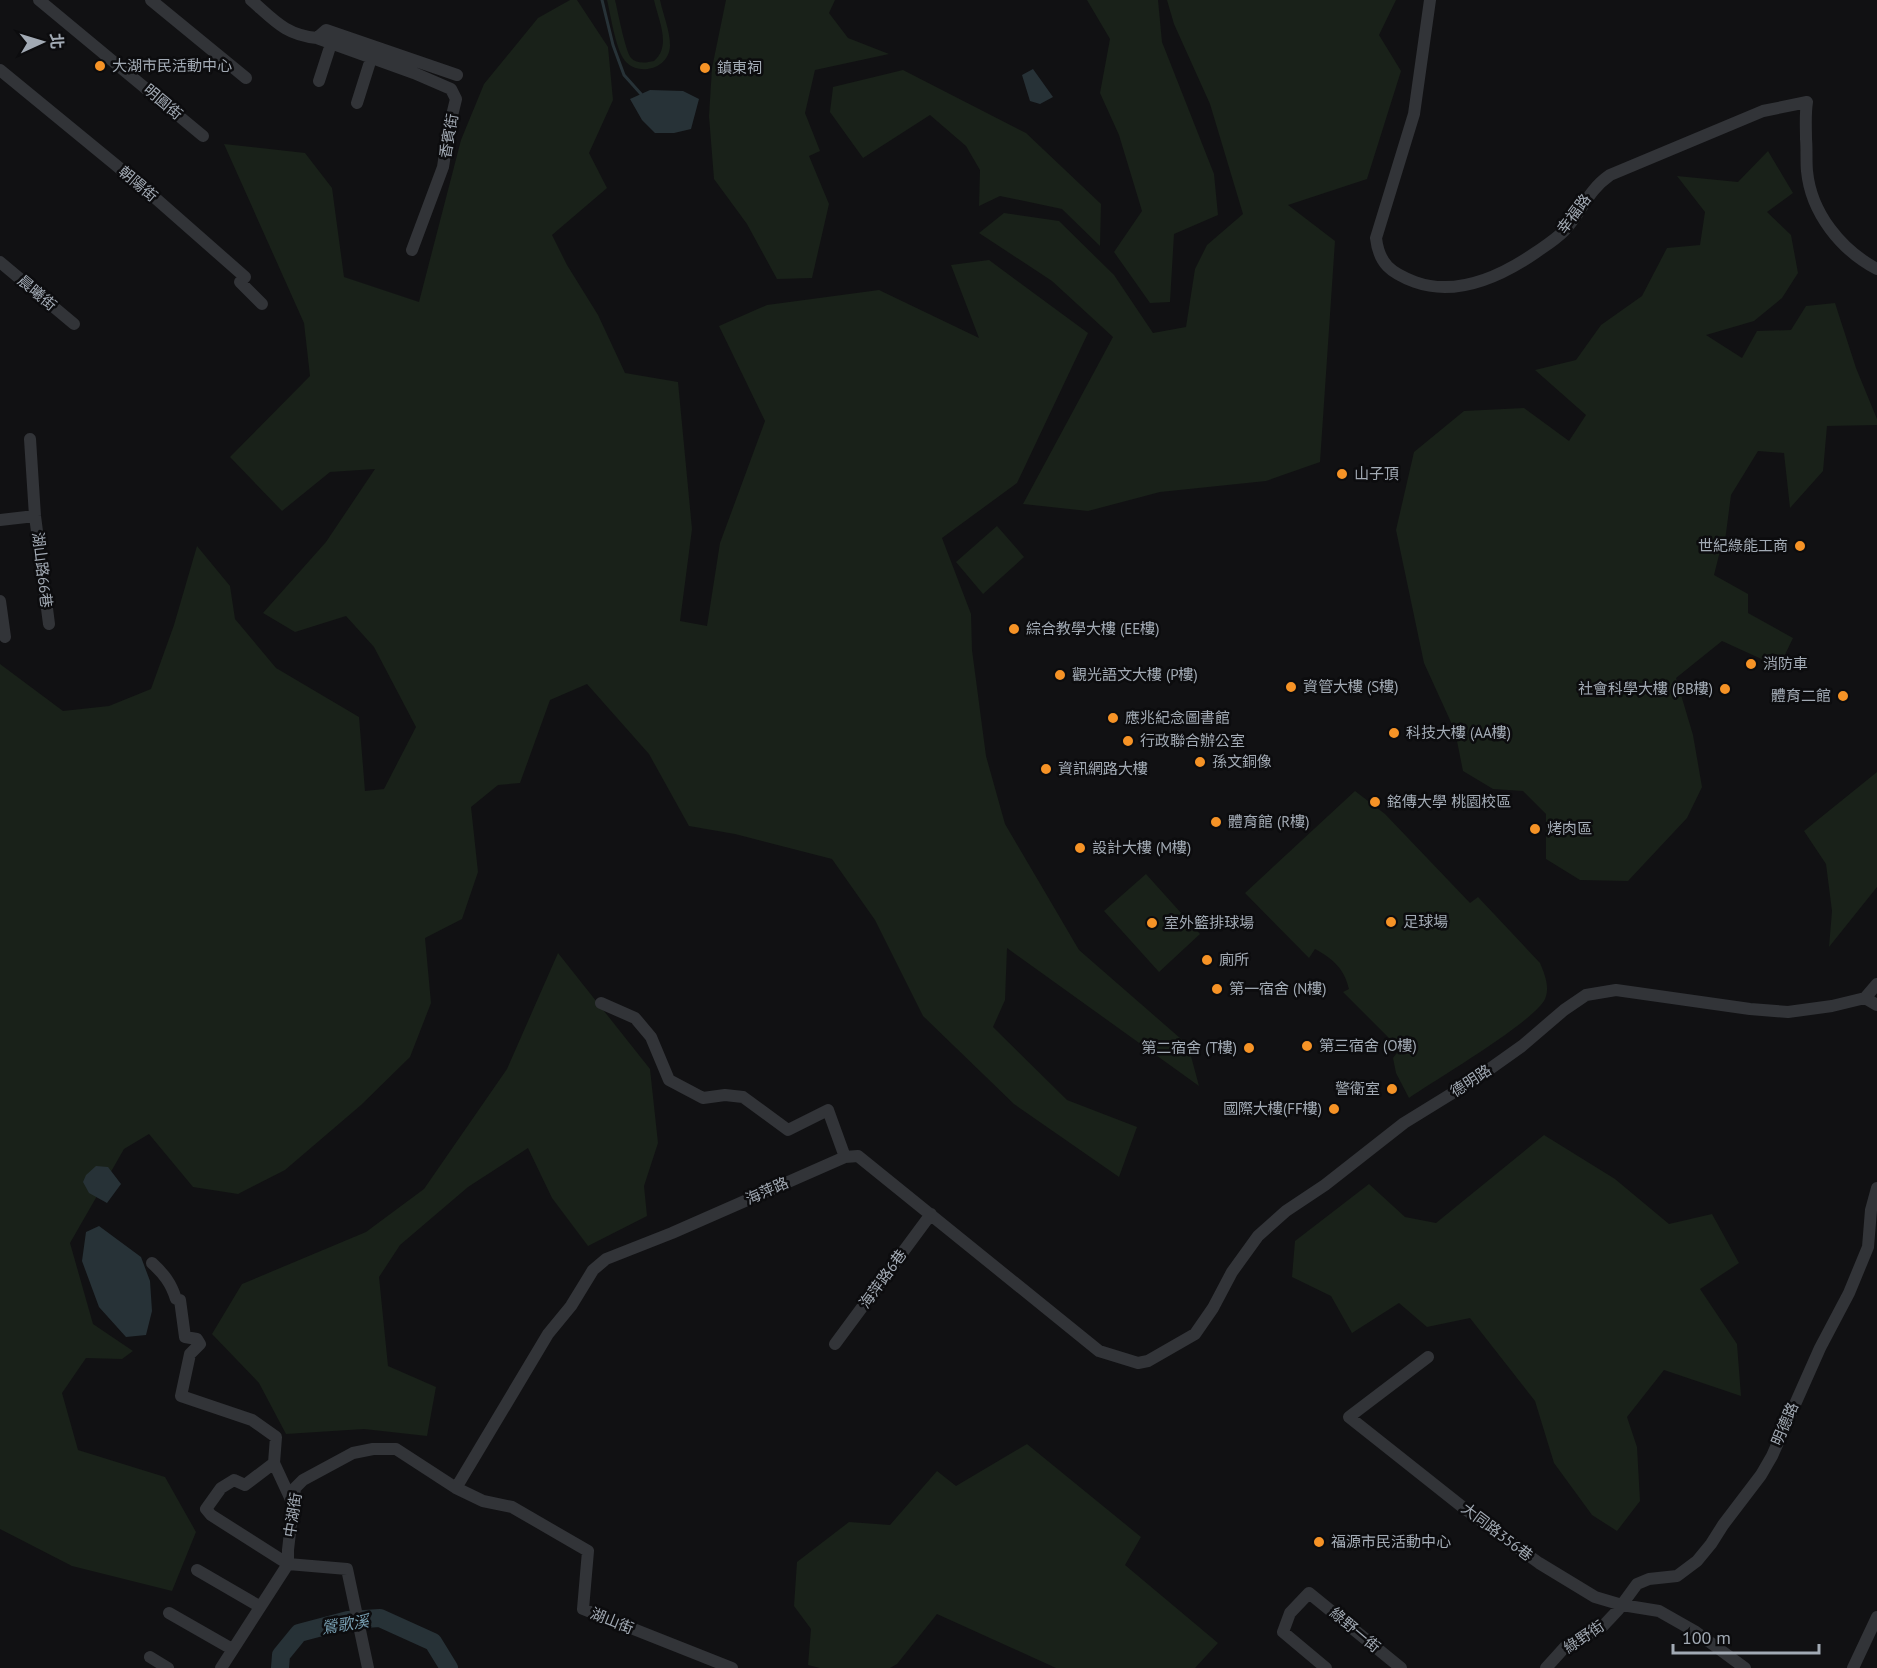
<svg xmlns="http://www.w3.org/2000/svg" width="1877" height="1668" font-family="'PT Sans','Noto Sans TC',sans-serif">
	<rect width="100%" height="100%" fill="#111113"/>
	<path fill="#192119" d="M570 0H577L608 47 613 100 589 153 607 188 552 235 567 265 598 315 625 373 678 382 692 529 680 621 707 626 720 543 765 421 719 326 767 305 879 290 979 338 951 265 989 260 1088 333 1017 483 942 538 971 614 972 650 986 756 1005 824 1079 950 1188 1045 1199 1086 1007 948 1005 1000 993 1027 1067 1100 1137 1127 1119 1177 1014 1104 923 1016 875 920 832 859 735 834 689 826 649 754 587 684 550 700 520 783 498 785 471 807 478 872 462 919 425 938 431 1003 410 1057 361 1105 285 1170 238 1194 193 1187 149 1134 124 1149 70 1243 93 1324 133 1351 122 1359 86 1358 62 1393 78 1450 165 1477 196 1532 172 1591 72 1566 0 1529V664L63 711 109 706 151 689 174 625 197 546 230 586 235 619 276 668 359 717 365 791 384 789 416 727 374 647 346 616 295 632 263 613 326 542 375 469 330 472 282 511 230 457 310 376 304 323 224 144 305 153 332 188 344 277 419 302 461 140 484 84 538 18Z
		M607 0H615C618 12 625 50 631 58 637 64 646 63 654 61 672 46 658 19 654 0H660C663 14 670 31 670 45 670 70 635 78 623 58 615 44 611 17 607 0Z
		M726 0H835L829 13 848 38 889 54 815 70 805 113 820 151 809 156 829 204 812 278 777 279 747 224 714 179 709 116 712 68Z
		M1087 0H1158L1162 42 1214 174 1218 215 1174 234 1170 302 1150 303 1114 252 1142 211 1119 135 1100 93 1110 39Z
		M1167 0H1396L1379 35 1401 71 1367 179 1288 205 1335 241 1320 462 1266 481 1160 492 1088 511 1023 504 1113 337 1052 281 979 233 1004 213 1059 221 1114 275 1153 333 1186 327 1195 269 1207 245 1243 214 1210 104 1174 24Z
		M903 70 1026 133 1101 204 1100 246 1062 209 1000 196 979 206 980 170 966 146 930 115 863 158 830 112 833 87Z
		M1768 151 1793 193 1767 212 1791 235 1798 273 1782 298 1754 321 1706 335 1742 358 1757 331 1791 330 1806 306 1835 303 1856 368 1877 419V425L1827 426 1823 471 1790 508 1784 453 1758 451 1731 495 1725 541 1719 555 1714 575 1748 594V613L1793 638 1779 667 1722 641 1676 678 1693 735 1702 787 1687 818 1628 881 1580 880 1546 859V814L1523 791 1493 789 1463 771 1455 731 1424 663 1396 530 1414 452 1464 411 1524 408 1569 441 1586 415 1535 370 1576 360 1601 325 1642 296 1667 248 1700 245 1705 212 1677 176 1738 182Z
		M997 526 1024 557 983 594 956 562Z
		M1877 772V887L1829 947 1832 911 1826 864 1804 831Z
		M1355 791 1385 814 1470 903 1478 897 1540 963C1545 975 1550 987 1545 999 1534 1022 1435 1080 1409 1098L1396 1073 1393 1058 1400 1049 1343 992 1349 989C1344 968 1333 959 1315 949L1309 958 1245 893Z
		M1146 874 1200 934 1159 972 1104 911Z
		M558 953 650 1069 658 1143 644 1186 647 1216 588 1246 552 1198 528 1148 468 1187 400 1245 379 1277 388 1366 436 1387 427 1436 364 1429 286 1434 259 1383 212 1334 242 1284 366 1232 424 1189 507 1069Z
		M1544 1135 1615 1179 1669 1224 1712 1214 1739 1263 1700 1289 1737 1344 1741 1396 1664 1370 1627 1417 1637 1447 1640 1501 1617 1531 1592 1515 1554 1463 1535 1401 1470 1318 1427 1327 1399 1303 1352 1333 1331 1296 1292 1277 1295 1241 1369 1184 1405 1217 1436 1223Z
		M1027 1444 1141 1537 1125 1565 1218 1643 1195 1668H1056L937 1614 897 1664 890 1668H820L808 1665 811 1629 794 1606 797 1562 849 1522 890 1525 937 1471 956 1486Z"/>
	<path fill="#273237" d="M1033 69 1053 97 1040 104 1030 101 1022 75Z
		M650 90 683 91 699 99 691 129 674 133H655L642 120 630 99Z
		M96 1166 108 1167 121 1184 107 1203 89 1193 83 1182 86 1175Z
		M99 1226 141 1257 150 1281 152 1311 146 1335 126 1337 99 1307 82 1261 86 1232Z"/>
	<g fill="none" stroke-linecap="round" stroke-linejoin="round">
		<path stroke="#273237" stroke-width="3" d="M602 0 613 45 624 75 641 94"/>
		<path stroke="#273237" stroke-width="18" d="M280 1668 281 1655 299 1633 348 1620 380 1618 433 1642 449 1668"/>
		<path stroke="#323438" stroke-width="12" d="M39 0 203 136
			M151 0 246 78
			M251 0C274 20 285 35 317 38L326 30 457 75
			M1430 0 1414 114 1376 238C1379 264 1391 273 1415 282 1457 297 1500 277 1535 253 1545 246 1555 240 1564 231 1582 212 1587 191 1610 175L1763 111 1807 102C1805 114 1806 127 1806 139 1807 149 1806 161 1807 171 1811 213 1841 250 1877 269
			M317 38 414 73 451 89 456 99 449 128 443 167 412 250
			M0 70 145 189 245 277 240 282 262 304
			M319 81 329 50
			M357 103 369 65
			M0 262 74 324
			M30 439 35 516 49 624
			M0 520 35 516
			M0 601 5 637
			M1865 998 1877 1005
			M601 1003 635 1018 651 1037 669 1080 703 1098 725 1095 743 1097 788 1130 828 1110 845 1157
			M152 1263C164 1274 171 1283 176 1299L180 1300 185 1337 197 1339 200 1344 190 1354 181 1396 252 1420 276 1437 274 1463 293 1504
			M835 1344 931 1214
			M1428 1357 1349 1417 1465 1509 1539 1563 1595 1597 1622 1605 1659 1611 1696 1632 1745 1668
			M274 1463 245 1485 234 1480 221 1488 206 1509 211 1515 288 1564 347 1569 368 1668
			M456 1488 548 1334 571 1306 593 1270 606 1259 672 1233 845 1157 858 1156 1099 1351 1138 1363 1148 1361 1195 1334 1213 1308 1232 1272 1258 1236 1286 1211 1325 1185 1404 1123 1477 1078 1522 1046 1564 1010 1586 995 1616 990 1750 1009 1788 1012 1832 1006 1865 998 1877 984
			M197 1570 259 1606
			M169 1613 232 1649
			M150 1657 168 1668
			M221 1668 288 1564V1550L295 1488 303 1480 353 1453 373 1449H396L456 1488 483 1501 512 1507 588 1551 583 1609 732 1668
			M1326 1668 1283 1632 1290 1613 1309 1593 1401 1668
			M1546 1668 1565 1647 1603 1626 1618 1610 1637 1584 1649 1579 1677 1576 1697 1561 1711 1544 1723 1525 1761 1475 1772 1456 1820 1348 1849 1293 1868 1247 1871 1210 1877 1188
			M1853 1668 1877 1617"/>
	</g>
	<g fill="#f69326" stroke="#0c0c0e" stroke-width="2">
		<circle cx="100" cy="66" r="6"/>
		<circle cx="705" cy="68" r="6"/>
		<circle cx="1342" cy="474" r="6"/>
		<circle cx="1800" cy="546" r="6"/>
		<circle cx="1014" cy="629" r="6"/>
		<circle cx="1751" cy="664" r="6"/>
		<circle cx="1060" cy="675" r="6"/>
		<circle cx="1291" cy="687" r="6"/>
		<circle cx="1725" cy="689" r="6"/>
		<circle cx="1843" cy="696" r="6"/>
		<circle cx="1113" cy="718" r="6"/>
		<circle cx="1394" cy="733" r="6"/>
		<circle cx="1128" cy="741" r="6"/>
		<circle cx="1200" cy="762" r="6"/>
		<circle cx="1046" cy="769" r="6"/>
		<circle cx="1375" cy="802" r="6"/>
		<circle cx="1216" cy="822" r="6"/>
		<circle cx="1535" cy="829" r="6"/>
		<circle cx="1080" cy="848" r="6"/>
		<circle cx="1391" cy="922" r="6"/>
		<circle cx="1152" cy="923" r="6"/>
		<circle cx="1207" cy="960" r="6"/>
		<circle cx="1217" cy="989" r="6"/>
		<circle cx="1307" cy="1046" r="6"/>
		<circle cx="1249" cy="1048" r="6"/>
		<circle cx="1392" cy="1089" r="6"/>
		<circle cx="1334" cy="1109" r="6"/>
		<circle cx="1319" cy="1542" r="6"/>
	</g>
	<g text-anchor="middle" stroke-width="5" stroke-linejoin="round" paint-order="stroke">
		<g font-size="15" fill="#a2aab4" stroke="#0c0c0e" text-anchor="start">
			<text x="112" y="71">大湖市民活動中心</text>
			<text x="717" y="73">鎮東祠</text>
			<text x="1354" y="479">山子頂</text>
			<text x="1788" y="551" text-anchor="end">世紀綠能工商</text>
			<text x="1026" y="634">綜合教學大樓 (EE樓)</text>
			<text x="1763" y="669">消防車</text>
			<text x="1072" y="680">觀光語文大樓 (P樓)</text>
			<text x="1303" y="692">資管大樓 (S樓)</text>
			<text x="1713" y="694" text-anchor="end">社會科學大樓 (BB樓)</text>
			<text x="1831" y="701" text-anchor="end">體育二館</text>
			<text x="1125" y="723">應兆紀念圖書館</text>
			<text x="1406" y="738">科技大樓 (AA樓)</text>
			<text x="1140" y="746">行政聯合辦公室</text>
			<text x="1212" y="767">孫文銅像</text>
			<text x="1058" y="774">資訊網路大樓</text>
			<text x="1387" y="807">銘傳大學 桃園校區</text>
			<text x="1228" y="827">體育館 (R樓)</text>
			<text x="1547" y="834">烤肉區</text>
			<text x="1092" y="853">設計大樓 (M樓)</text>
			<text x="1403" y="927">足球場</text>
			<text x="1164" y="928">室外籃排球場</text>
			<text x="1219" y="965">廁所</text>
			<text x="1229" y="994">第一宿舍 (N樓)</text>
			<text x="1319" y="1051">第三宿舍 (O樓)</text>
			<text x="1237" y="1053" text-anchor="end">第二宿舍 (T樓)</text>
			<text x="1380" y="1094" text-anchor="end">警衛室</text>
			<text x="1322" y="1114" text-anchor="end">國際大樓(FF樓)</text>
			<text x="1331" y="1547">福源市民活動中心</text>
		</g>
		<g font-size="15" fill="#a2aab4" stroke="#0c0c0e">
			<text transform="translate(163 102) rotate(40)" y="5">明圓街</text>
			<text transform="translate(449 136) rotate(-80)" y="5">香賓街</text>
			<text transform="translate(138 184) rotate(40)" y="5">朝陽街</text>
			<text transform="translate(1574 214) rotate(-53)" y="5">幸福路</text>
			<text transform="translate(37 293) rotate(40)" y="5">晨曦街</text>
			<text transform="translate(42 570) rotate(83)" y="5">湖山路66巷</text>
			<text transform="translate(1471 1081) rotate(-33)" y="5">德明路</text>
			<text transform="translate(767 1191) rotate(-24)" y="5">海萍路</text>
			<text transform="translate(883 1279) rotate(-54)" y="5">海萍路6巷</text>
			<text transform="translate(1785 1424) rotate(-67)" y="5">明德路</text>
			<text transform="translate(293 1515) rotate(-81)" y="5">中湖街</text>
			<text transform="translate(1497 1532) rotate(37)" y="5">大同路356巷</text>
			<text transform="translate(612 1621) rotate(22)" y="5">湖山街</text>
			<text transform="translate(1355 1630) rotate(40)" y="5">綠野一街</text>
			<text transform="translate(1584 1637) rotate(-34)" y="5">綠野街</text>
		</g>
		<g font-size="16" font-style="italic" fill="#779eb1" stroke="#0c0c0e">
			<text transform="translate(345 1624) rotate(-9)" y="6">鶯歌溪</text>
		</g>
	</g>
	<g transform="translate(42 42) rotate(86)" stroke="#0c0c0e" stroke-width="4.5" paint-order="stroke">
	<path d="M0-4.5L10 22L0 15L-10 22Z" fill="#a2aab4"/>
	<text y="-9" font-size="16" font-weight="bold" text-anchor="middle" fill="#a2aab4">北</text>
	</g>
	<path d="M1673 1644v9h146v-9" fill="none" stroke="#a2aab4" stroke-width="3"/>
	<text x="1682" y="1644" font-size="18" fill="#a2aab4" stroke="#0c0c0e" stroke-width="4.5" paint-order="stroke">100 m</text>
</svg>
